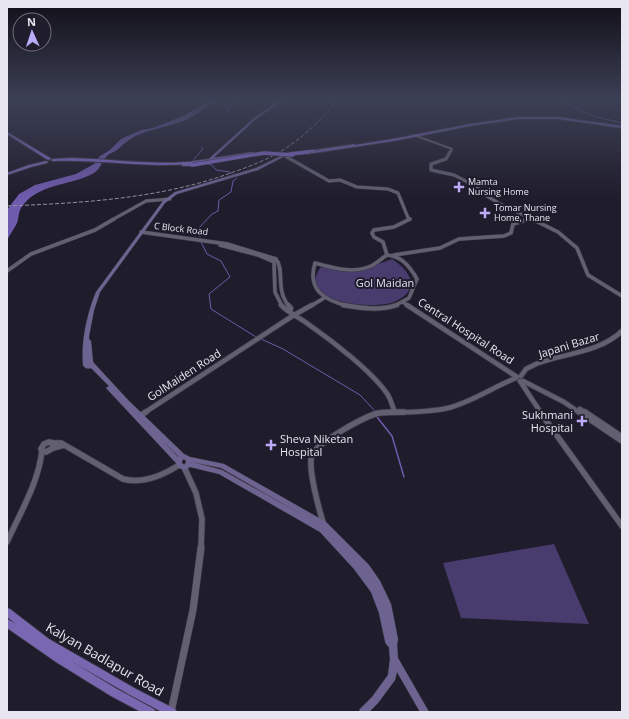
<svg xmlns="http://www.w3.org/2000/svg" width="629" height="719" font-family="'Open Sans',sans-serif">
	<rect width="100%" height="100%" fill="#1f1c2b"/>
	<path fill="#483c6f" d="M392 259C412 272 421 290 394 302 378 309 312 305 315 279 316 276 318 271 320 268L322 267 346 272 370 267Z
		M554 544 589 624 461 618 443 563Z"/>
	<path fill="#6f5bad" d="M212 99H219C208 104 198 115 186 120 169 127 143 130 129 140 124 143 121 147 117 150 114 152 110 153 107 156 101 161 101 169 94 173 71 186 37 183 21 208 18 213 19 220 16 225 13 230 10 235 7 240V210L19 194 35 185 76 174 94 164 100 156 110 150 121 139 141 130 153 128 183 116Z"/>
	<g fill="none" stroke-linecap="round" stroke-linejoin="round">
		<path stroke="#6f5bad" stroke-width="1" d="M558 100 593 116 622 123
			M227 112 228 108 243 99
			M194 159 203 149 201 147
			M208 164 212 165 216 170 230 172 233 175
			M200 237 198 229 212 214 218 211 219 200 231 192 233 181 237 178
			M201 242 207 254 221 261 230 277 209 294 211 309 256 337
			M261 339 283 349 360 395 375 411"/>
		<path stroke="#6f5bad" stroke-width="1.5" d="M377 417 392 436 404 477"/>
		<defs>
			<path id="tertiary-far5" d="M414 135 452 149 450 153"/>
			<path id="tertiary-far4" d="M450 152 446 159 431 164V170L454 175 477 187 485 195 502 205 534 220
				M285 156 329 181 340 180 357 187 388 189 398 193 409 220
				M112 220 146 201 170 199
				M526 220 530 219"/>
			<path id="tertiary-far3" d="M532 219 558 232 577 248 588 275 622 296
				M141 232 227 244 276 259C285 270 275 290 289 306
				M219 243 220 245 258 255 274 262 275 292 282 306
				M387 255 383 242 374 237 372 233 374 230 394 227 410 219
				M394 255 440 248 459 239 504 236 511 233 513 224 529 219
				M7 271 31 254 95 230 114 219
				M403 302 408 306
				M311 306 324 298
				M348 306C324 300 307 290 315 263 333 268 354 274 371 266 377 263 382 258 387 255 402 256 410 267 417 279L409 298 394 306"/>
			<path id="tertiary-far2" d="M281 305C288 313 299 317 308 324 331 340 373 372 388 395 391 400 392 406 395 412
				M288 305 291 308 290 312
				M343 305C360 308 380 311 397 305
				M407 305 517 377
				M521 376 526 369 536 364C564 353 599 353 622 331
				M520 381 541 413
				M523 381 564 402 580 413
				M580 409 586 413
				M144 413 294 315 312 305
				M380 413C402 412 426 413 448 408 472 402 493 387 516 378"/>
			<path id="tertiary-far1" d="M540 412 622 526
				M579 412 622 441
				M585 412 622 437
				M138 417 146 412
				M49 442 53 443V448L46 452 42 451 41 449 44 444Z
				M53 443H61L123 479C143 484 162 476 179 465
				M53 448 64 445
				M184 467 196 493 202 519 201 549
				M324 525C320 513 307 467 312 455 318 442 365 416 379 413 387 412 396 412 404 412
				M7 542C20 513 39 482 42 450"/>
			<path id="tertiary" d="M171 712 193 610 201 548"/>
			<path id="secondary" d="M354 144 355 145V146L308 152 307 151Z
				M289 152 291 153 258 170 177 194 165 203 100 292 94 310 89 336V339L91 341 93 362 128 400 184 454 190 457 224 464 326 522 369 565 380 581 391 604 398 639 397 645 398 658 429 712H420L397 672 395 680 378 703 369 712H359L360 709 372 697 388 675 390 659 389 647 386 644 385 641 379 613 371 592 354 569 320 532 219 474 190 467 185 470 179 468 176 463 107 389 106 388 109 386 91 368C88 369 85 369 83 365 81 341 87 314 96 292L163 201 175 192 256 168ZM162 440 178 456V457ZM184 459 186 461 185 465 183 464 182 463V461ZM192 462 221 468 303 515 222 470Z"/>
			<path id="primary" d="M284 99H286L266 112 256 119 213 158 252 152 254 153 253 154 192 163 191 162 193 161 209 159 254 118 274 104Z
				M46 161 48 162 47 163 31 167 7 175V173L29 165Z
				M182 164H198L200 165 198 166H182Z
				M7 608 10 609 49 639 136 689 175 709 177 712H162L130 695 71 661 117 689 154 709 156 712H141L111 696 56 662 7 628V619L16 624 7 617Z"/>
			<path id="trunk" d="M518 117H558L622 126V128L558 119H518L470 126 393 141 307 154 305 153 393 139 470 124Z
				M7 132 50 158 51 159 48 160 7 134Z
				M71 158C114 159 156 166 199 161L201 162 199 163C150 169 102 159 53 161L51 160 53 159Z"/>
		</defs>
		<use href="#tertiary-far5" stroke="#3a3744" stroke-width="2.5"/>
		<use href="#tertiary-far4" stroke="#3a3744" stroke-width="4"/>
		<use href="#tertiary-far3" stroke="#3a3744" stroke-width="4.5"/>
		<use href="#tertiary-far2" stroke="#3a3744" stroke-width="6"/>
		<use href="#tertiary-far1" stroke="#3a3744" stroke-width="7"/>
		<use href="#tertiary" stroke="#3a3744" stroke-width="8"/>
		<use href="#secondary" stroke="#3a3744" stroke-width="1"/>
		<use href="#primary" stroke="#3a3744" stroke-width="1.5"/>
		<use href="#trunk" stroke="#3a3744" stroke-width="2"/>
		<use href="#tertiary-far5" stroke="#615f70" stroke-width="2"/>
		<use href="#tertiary-far4" stroke="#615f70" stroke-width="3"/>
		<use href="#tertiary-far3" stroke="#615f70" stroke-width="3.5"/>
		<use href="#tertiary-far2" stroke="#615f70" stroke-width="4.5"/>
		<use href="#tertiary-far1" stroke="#615f70" stroke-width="5.5"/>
		<use href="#tertiary" stroke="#615f70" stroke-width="7"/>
		<use href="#secondary" fill="#6d6391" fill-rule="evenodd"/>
		<use href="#primary" fill="#7a67b1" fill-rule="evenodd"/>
		<use href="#trunk" fill="#826ac7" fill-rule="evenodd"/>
		<path stroke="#95929f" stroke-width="1" stroke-dasharray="4 2" stroke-linecap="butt" d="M7 206C82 203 157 199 228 174 245 168 262 162 278 153 302 139 321 120 339 99"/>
		<defs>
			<path id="trunk-bridge-far1" d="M300 153 313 151"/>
			<path id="trunk-bridge" d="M290 154 308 152
				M192 165 264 153 293 155"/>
		</defs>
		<use href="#trunk-bridge-far1" stroke="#3a3744" stroke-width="3.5" stroke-linecap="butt"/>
		<use href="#trunk-bridge" stroke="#3a3744" stroke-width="4.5" stroke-linecap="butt"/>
		<use href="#trunk-bridge-far1" stroke="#826ac7" stroke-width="3"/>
		<use href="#trunk-bridge" stroke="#826ac7" stroke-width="3.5"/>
	</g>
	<linearGradient id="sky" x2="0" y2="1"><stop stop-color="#110f18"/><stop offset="0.5" stop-color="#3c4055"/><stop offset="1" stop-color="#3c4055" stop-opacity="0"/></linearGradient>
	<rect width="629" height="199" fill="url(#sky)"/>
	<g fill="#baaaf7" stroke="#1f1c2b" stroke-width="1.5">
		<path d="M457 181h4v4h4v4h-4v4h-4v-4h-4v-4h4z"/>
		<path d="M483 207h4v4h4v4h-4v4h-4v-4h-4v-4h4z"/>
		<path d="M580 415h4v4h4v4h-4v4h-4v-4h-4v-4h4z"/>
		<path d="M269 439h4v4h4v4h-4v4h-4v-4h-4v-4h4z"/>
	</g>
	<g text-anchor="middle" stroke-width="4" stroke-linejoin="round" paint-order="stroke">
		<g font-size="9" fill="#e7e5f0" stroke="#1f1c2b" text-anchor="start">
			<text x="468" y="185">Mamta<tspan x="468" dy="10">Nursing Home</tspan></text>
			<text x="494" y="211">Tomar Nursing<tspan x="494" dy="10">Home, Thane</tspan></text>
		</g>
		<g font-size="9" fill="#e7e5f0" stroke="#1f1c2b">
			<text transform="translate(181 229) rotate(7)" y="3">C Block Road</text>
		</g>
		<g font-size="11" fill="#e3e0f7" stroke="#1f1c2b">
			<text x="385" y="287">Gol Maidan</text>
		</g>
		<g font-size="11" fill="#e7e5f0" stroke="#1f1c2b">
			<text transform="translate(466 331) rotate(33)" y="4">Central Hospital Road</text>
			<text transform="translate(569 345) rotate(-17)" y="4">Japani Bazar</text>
			<text transform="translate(184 375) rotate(-33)" y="4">GolMaiden Road</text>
		</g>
		<g font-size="11" fill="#e7e5f0" stroke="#1f1c2b" text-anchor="end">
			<text x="573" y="419">Sukhmani<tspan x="573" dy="13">Hospital</tspan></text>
			<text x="280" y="443" text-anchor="start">Sheva Niketan<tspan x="280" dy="13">Hospital</tspan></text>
		</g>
		<g font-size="13" fill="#e7e5f0" stroke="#1f1c2b">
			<text transform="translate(105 659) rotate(30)" y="5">Kalyan Badlapur Road</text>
		</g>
	</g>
	<rect width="629" height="719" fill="none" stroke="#e7e5f0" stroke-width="16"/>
	<g transform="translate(32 32) rotate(357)"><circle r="19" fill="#1f1c2b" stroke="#6f6c7a"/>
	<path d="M0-3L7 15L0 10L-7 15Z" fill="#baaaf7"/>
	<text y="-6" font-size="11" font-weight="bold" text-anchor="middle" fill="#e7e5f0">N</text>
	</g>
</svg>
